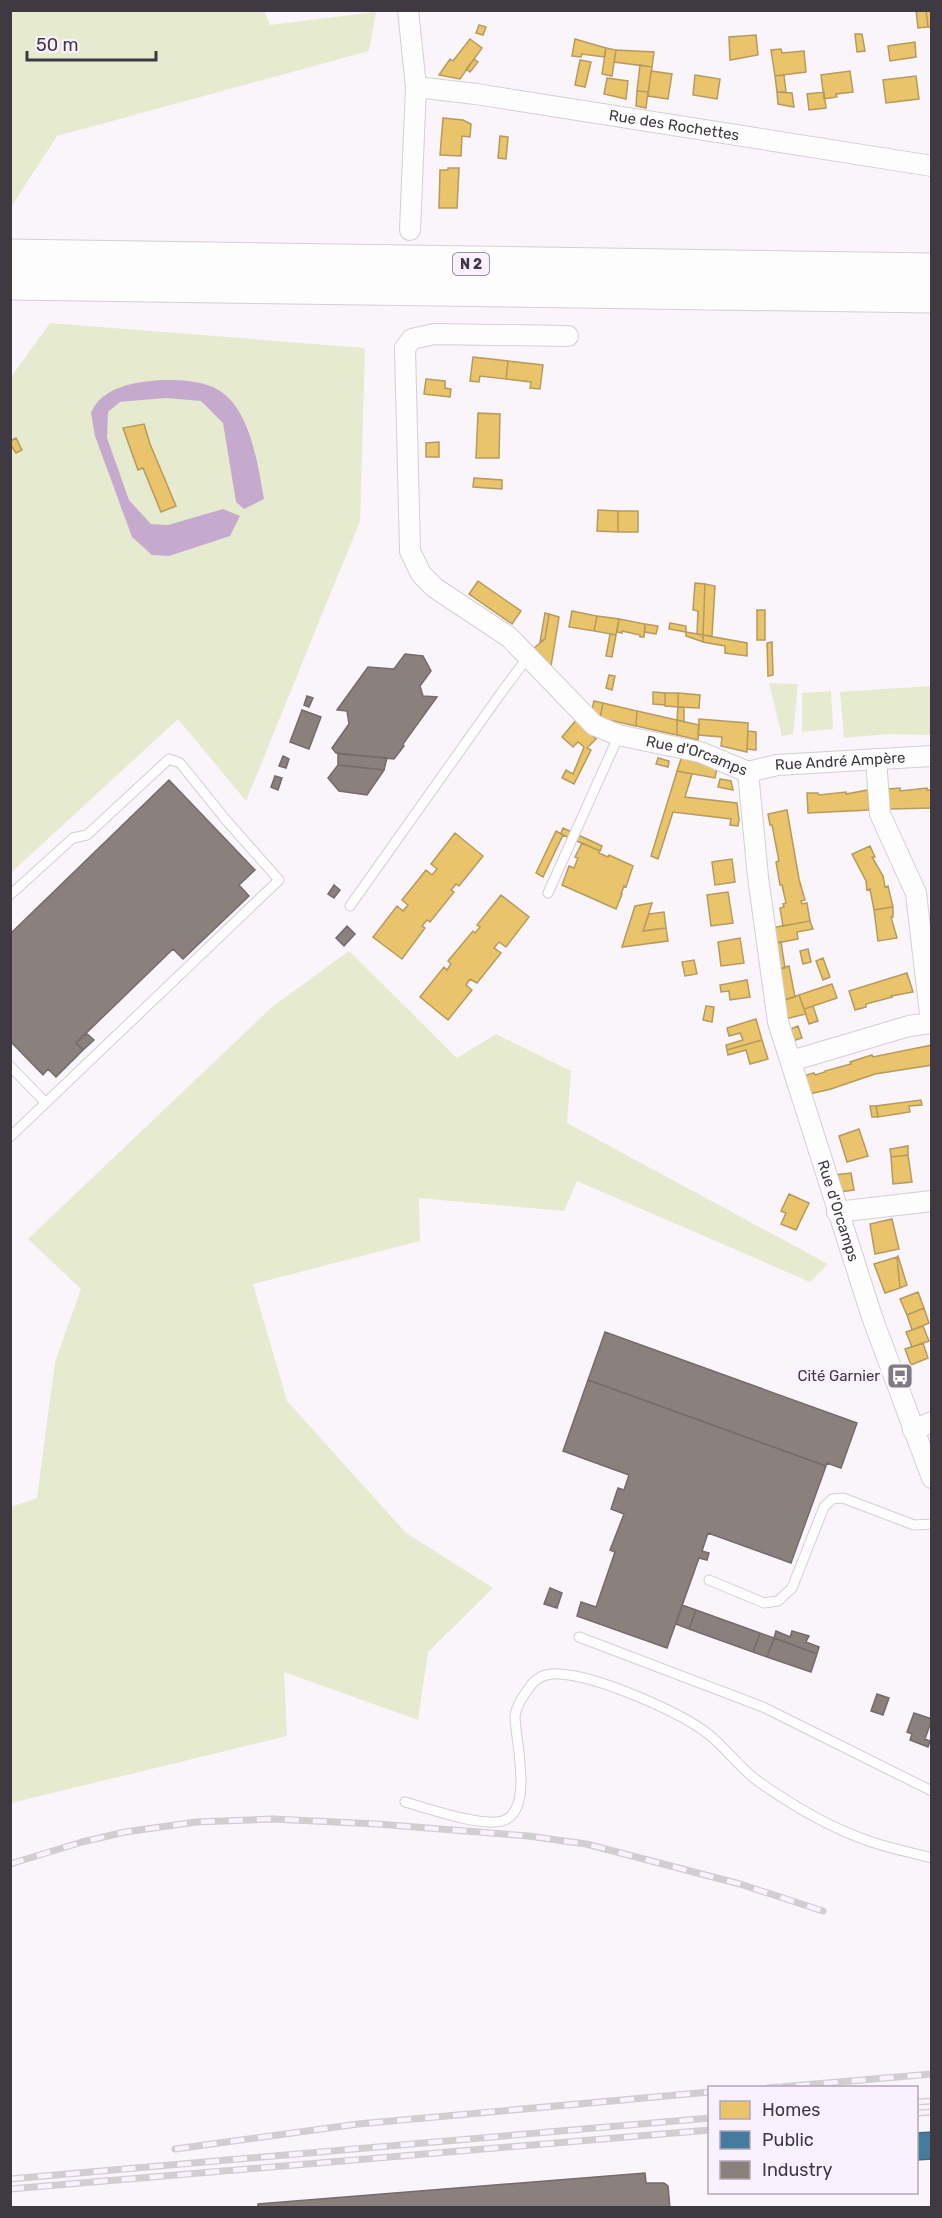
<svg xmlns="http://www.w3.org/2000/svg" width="942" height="2218" font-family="Rubik,sans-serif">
	<rect width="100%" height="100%" fill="#faf4fb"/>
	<path fill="#e6ebcf" d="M11 10 264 11 270 25 376 12 369 51 57 136 11 207Z
		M50 323 365 348 360 521 246 801 178 719 13 871 11 869V377Z
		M769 683 798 684 793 734 782 736Z
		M931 686V735L887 734 844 738 840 692Z
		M831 691 833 729 802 732V693Z
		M349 951 457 1058 496 1034 571 1071 567 1123 828 1264 810 1282 577 1181 564 1211 419 1198 420 1241 253 1284 287 1401 406 1533 493 1588 428 1652 418 1720 284 1672 287 1736 11 1803V1507L37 1498 55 1362 81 1289 28 1239 272 1007Z"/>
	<path fill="#c6aace" d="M161 380C180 380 203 380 220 391 251 411 258 466 264 499L244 509 236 502 223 423 201 401 166 398 130 401 120 402 108 412 107 438 129 500 151 524 168 525 223 509 240 516 230 536 169 556 152 555 132 537 95 436 91 413C102 386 136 382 161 380Z"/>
	<path fill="#e9c46a" stroke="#b69a5e" stroke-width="1.5" d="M916 10H926L928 27 918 28Z
		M926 10H931L932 27H928Z
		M479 25 486 27 483 35 476 33Z
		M855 34H862L865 51 857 52Z
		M756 35 758 55 730 60 729 37Z
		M470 39 482 48 460 79 439 75 450 59 453 61Z
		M575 39 606 48 604 57 582 54 581 57 572 56Z
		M915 42 916 57 890 61 888 46Z
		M606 48 616 50 612 76 602 74Z
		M781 49 782 53 804 51 806 72 775 76 771 50Z
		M616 50 654 52 652 67 614 62Z
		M474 59 478 62 470 72 466 69Z
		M580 60 591 62 585 87 575 85Z
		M640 65 652 67 648 92 637 91Z
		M651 71 672 74 668 99 648 96Z
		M850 71 853 92 836 94 837 97 824 99 821 75Z
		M695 75 720 79 717 99 693 95Z
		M784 75 786 92H777L775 76Z
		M916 76 919 99 886 103 883 80Z
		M607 78 628 81 626 99 604 94Z
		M637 91 648 92 646 108 636 106Z
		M777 92 792 93 794 107 778 104Z
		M824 92 826 108 809 110 807 94Z
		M443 118 463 120 471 124 470 137 462 136 461 156 440 155Z
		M500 136 508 137 506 159 498 158Z
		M448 168H459L457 208H439L440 170H448Z
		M473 357 508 361 506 379 480 376 479 382 470 381Z
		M508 361 543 365 540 389 530 388 531 382 506 379Z
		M426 379 445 381V388L451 389 450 397 424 394Z
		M478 413 500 414 499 458H476Z
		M144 424 150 444 176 506 161 512 143 468 138 470 123 428Z
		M16 438 22 450 16 453 10 444V441Z
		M439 442V457H426V443Z
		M474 478 502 480V489L473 487Z
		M598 510 618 511V532L597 531Z
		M618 511H638V532H618Z
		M478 581 521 611 512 624 469 594Z
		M695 583 705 584 703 635 697 634 698 611 693 610Z
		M705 584 715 586 712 636 703 635Z
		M757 610H765V640H757Z
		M572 611 597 616 594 631 569 627Z
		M545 613 549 614 545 639 540 642Z
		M549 614 559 617 551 666 534 648 545 639Z
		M597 616 619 619 616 635 594 631Z
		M619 619 645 624 644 637H640V635L622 631V633L617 632Z
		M670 623 686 626V632L669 629Z
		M645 624 658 626 656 634 645 632Z
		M686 632 703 635V642L686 636Z
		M610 634 616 635 612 657 606 656Z
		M703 635 747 643V656L725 653V646L703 642Z
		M772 642 773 675 768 676 767 643Z
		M609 675 615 676 612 690 606 688Z
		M653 692 665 693V705L653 704Z
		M665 693H678V707L665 706Z
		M678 693 700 695 699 708 678 707Z
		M594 701 603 703 600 718 592 710Z
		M603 703 637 711 636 726 600 718Z
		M678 707H684V722L677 720Z
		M637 711 677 720V735L636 726Z
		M577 719 596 739 587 748 591 750 574 784 562 778 566 770 573 774 584 747 578 742 573 747 562 737Z
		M699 719 748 723 747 752 721 746 722 737 698 735Z
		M677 720 699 725 698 740 677 735Z
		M748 731 756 732V750L747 749Z
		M682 756 717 768 715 778 677 771Z
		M658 758 669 761 668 767 656 764Z
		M677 771 692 774 685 797 737 803 739 820 738 826 730 825 731 819 673 812 658 859 651 856Z
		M720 779 731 781 733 790 718 787Z
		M900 788V791L927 788V790H932V808L889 809 888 789Z
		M868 790 869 810 808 813 807 793H818L819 795 846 792V794Z
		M787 810 799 879 805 900 801 901 802 904 807 903 810 921 783 926 780 908 784 907 783 904 786 903 782 885H780L776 862 779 861 772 825H770L768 814Z
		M563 828 602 846 600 851 563 835 561 833Z
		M556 831 563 835 543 877 536 873Z
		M455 833 483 856 459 886 456 884 451 890 454 892 430 922 427 920 422 926 425 928 402 959 373 937 397 906 403 911 408 905 402 900 426 870 432 875 437 869 431 864Z
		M582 843 600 851 599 853 608 857 609 855 633 866 626 887 624 886 621 894H622L616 909 562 885 569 866 574 868 578 858 575 857Z
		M870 846 875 857H872L883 876 885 887 888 886 893 907 874 910 870 889 867 890 866 881 852 854Z
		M732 859 735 882 715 885 712 862Z
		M728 892 733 923 711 926 707 895Z
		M501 895 529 917 506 947 499 942 494 948 501 953 477 983 470 979 466 985 472 990 448 1020 420 997 444 967 447 970 451 964 448 961 473 931 475 933 480 927 477 925Z
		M652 903 643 931 666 928 668 941 622 947 635 906Z
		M893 907V917H891L897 938 878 941 874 910Z
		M664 912 666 928 643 931 649 914Z
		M810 921 813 929 797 932 798 939 772 944 770 928Z
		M740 938 744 963 721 966 718 942Z
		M781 942 785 968 775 970 772 944Z
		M808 949 811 962 803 964 800 951Z
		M823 958 830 977 823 980 816 961Z
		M694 960 697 974 685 976 682 962Z
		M789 966 795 997 781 1001 775 970Z
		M907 973 913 992 891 996 892 997 866 1004V1007L855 1010 849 991Z
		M747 980 750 997 730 1000 729 991 721 992 720 985Z
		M832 984 837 998 804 1009 799 995Z
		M799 995 806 1014 785 1019 781 1001Z
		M706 1006 714 1007 712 1022 703 1020Z
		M813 1006 818 1021 809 1024 804 1009Z
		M756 1019 762 1040 727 1050 726 1045 743 1040 740 1033 729 1036 727 1028Z
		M798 1026 802 1038 792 1041 788 1030Z
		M762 1040 768 1059 750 1064 746 1050 728 1055 727 1050Z
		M932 1045V1065L875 1074 831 1089 809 1094 803 1076 814 1073 815 1075 825 1072V1071L851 1064 850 1062 872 1055 873 1057Z
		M921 1100 922 1105 909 1106 910 1112 878 1117 876 1106Z
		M870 1106H876L878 1117H872Z
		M859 1129 868 1156 847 1162 839 1136Z
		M908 1146V1155L891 1157 890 1149Z
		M908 1155 912 1182 893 1184 891 1157Z
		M851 1173 854 1190 839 1192 834 1175Z
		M789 1194 809 1203 796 1230 781 1224 786 1213 781 1211Z
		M892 1219 899 1249 875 1254 870 1224Z
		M898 1256 907 1285 900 1288 897 1257Z
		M897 1257 900 1288 885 1293 874 1264Z
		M918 1292 924 1308 907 1315 900 1299Z
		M924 1308 929 1323 912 1330 907 1315Z
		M923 1326 929 1341 912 1347 906 1332Z
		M923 1343 928 1358 911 1365 905 1349Z"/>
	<path fill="#457b9d" stroke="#436781" stroke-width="1.5" d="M932 2132V2159L916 2160V2133Z"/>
	<path fill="#8a817c" stroke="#746b6a" stroke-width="1.5" d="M405 654 423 656 431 671 420 686 423 696 437 697 403 744 404 746 394 759 336 753 332 748 349 724 347 711 337 710 368 667 394 669Z
		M307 696 313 698 309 707 304 705Z
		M302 710 321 717 309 749 290 742Z
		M338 754 387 758 384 770 338 765Z
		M283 756 289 759 286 768 279 766Z
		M338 765 384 770 367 795 339 791 328 778Z
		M275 776 282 778 278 790 271 787Z
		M169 780 255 870 239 885 249 896 183 959 173 949 76 1043 83 1050 56 1077 48 1069 43 1075 10 1041V934Z
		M334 885 340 890 334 898 328 894Z
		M347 926 355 934 344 946 336 938Z
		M86 1033 94 1040 83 1050 76 1043Z
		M605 1332 857 1423 841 1468 827 1463 826 1466 588 1380Z
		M588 1380 826 1466 791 1563 708 1533 702 1551 709 1553 707 1560 699 1558 667 1648 577 1616 581 1602 596 1607 615 1552 610 1550 624 1514 611 1509 618 1488 624 1490 629 1475 563 1451Z
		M550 1588 562 1593 557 1608 544 1604Z
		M682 1605 696 1610 689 1629 676 1624Z
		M696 1610 760 1633 753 1652 689 1629Z
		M776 1631 790 1637 792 1631 809 1636 806 1642 819 1647 817 1654 774 1638Z
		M760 1633 774 1638 767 1657 753 1652Z
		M774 1638 817 1654 811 1672 767 1657Z
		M877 1694 889 1698 883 1715 871 1711Z
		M914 1713 932 1719 925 1739 930 1741 928 1747 910 1740 912 1734 907 1732Z
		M645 2173 646 2183H664L668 2186 670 2208H258V2204Z"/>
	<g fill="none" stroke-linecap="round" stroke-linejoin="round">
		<defs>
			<path id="lane" d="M548 893 619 735
				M10 895 73 838 87 835 169 759 180 763 226 820 279 880 10 1137
				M350 906 501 693 528 657
				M10 1066 46 1103
				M709 1580 764 1603 778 1601 792 1588 824 1507 832 1499 843 1498 914 1525 932 1524
				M579 1637 763 1707 932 1791
				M405 1802C427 1808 480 1827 502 1821 535 1812 515 1740 515 1716 516 1706 523 1696 529 1688 536 1677 547 1673 560 1674 597 1676 685 1713 713 1738 729 1752 742 1770 759 1782 792 1805 828 1827 866 1840 887 1848 910 1852 932 1858"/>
			<g id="street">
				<path d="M408 10 416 87 410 230"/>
				<path id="s1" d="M416 87 476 94 932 166"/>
				<path id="s2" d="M568 336 434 334 412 339 405 348 410 551 421 574 435 588 509 637 594 725 618 735 700 752 748 772"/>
				<path id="s3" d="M748 772 758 877 778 1022 872 1317 932 1478"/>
				<path id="s4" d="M748 772 777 765 932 756"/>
				<path d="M791 1061 909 1026 931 1023 916 893 880 814 876 759"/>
				<path d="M837 1212 932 1201"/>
				<path d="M913 1430 932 1422"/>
			</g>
			<path id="highway" d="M10 256 932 270
				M10 283 932 296"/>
		</defs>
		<use href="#lane" stroke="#d4ced5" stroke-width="11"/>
		<use href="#street" stroke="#d4ced5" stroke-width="22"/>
		<use href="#highway" stroke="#d4ced5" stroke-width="35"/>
		<use href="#lane" stroke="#fefdfe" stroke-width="9"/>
		<use href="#street" stroke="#fefdfe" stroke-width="20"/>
		<use href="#highway" stroke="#fefdfe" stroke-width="33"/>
		<defs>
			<path id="rail" d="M10 1864 82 1842 125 1832 196 1822 272 1819 377 1824 528 1836 586 1844 740 1884 823 1911
				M768 2088 932 2074
				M916 2102 932 2101
				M916 2113 932 2112
				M175 2149 358 2124 710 2092
				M10 2179 710 2118
				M10 2189 710 2130"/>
		</defs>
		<use href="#rail" stroke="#d0ced0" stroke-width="7"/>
		<use href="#rail" stroke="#fbf1fe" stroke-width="4.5" stroke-dasharray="14" stroke-linecap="butt"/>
	</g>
	<defs>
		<symbol id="bus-square" viewBox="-11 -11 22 22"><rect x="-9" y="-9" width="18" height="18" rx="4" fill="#807a82" stroke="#fbf1fe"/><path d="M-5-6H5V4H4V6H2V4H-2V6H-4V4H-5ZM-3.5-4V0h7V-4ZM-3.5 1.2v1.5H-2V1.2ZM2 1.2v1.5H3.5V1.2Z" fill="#fff"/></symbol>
	</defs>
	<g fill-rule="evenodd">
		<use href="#bus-square" x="885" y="1361" width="30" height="30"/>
	</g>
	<g text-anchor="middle" stroke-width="6" stroke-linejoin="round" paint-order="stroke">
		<rect fill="#fbf1fe" stroke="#77707a" stroke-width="1.5" x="453" y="253" width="36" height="22" rx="4.5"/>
		<g font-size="14" font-weight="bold" fill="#3f3941">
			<text x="471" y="269">N 2</text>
		</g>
		<g font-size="15" fill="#3f3941" stroke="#fbf1fe">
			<text dy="5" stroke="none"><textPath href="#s1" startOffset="261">Rue des Rochettes</textPath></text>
			<text dy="5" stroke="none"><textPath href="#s2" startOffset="735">Rue d'Orcamps</textPath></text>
			<text dy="5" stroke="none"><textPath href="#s4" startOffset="93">Rue André Ampère</textPath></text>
			<text dy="5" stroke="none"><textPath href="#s3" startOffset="450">Rue d'Orcamps</textPath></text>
		</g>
		<g font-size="15" fill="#3f3941" stroke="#fbf1fe" text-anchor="end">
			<text x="880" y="1381">Cité Garnier</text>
		</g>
	</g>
	<rect width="942" height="2218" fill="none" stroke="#3f3941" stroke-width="24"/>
	<rect x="708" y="2086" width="210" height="108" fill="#fbf1fe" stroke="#b0a7b2" stroke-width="1.5"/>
	<rect x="720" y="2101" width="30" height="18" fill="#e9c46a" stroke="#b0a7b2" stroke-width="1.5"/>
	<text x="762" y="2116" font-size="18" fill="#3f3941">Homes</text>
	<rect x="720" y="2131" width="30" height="18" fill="#457b9d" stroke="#b0a7b2" stroke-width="1.5"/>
	<text x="762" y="2146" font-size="18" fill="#3f3941">Public</text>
	<rect x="720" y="2161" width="30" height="18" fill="#8a817c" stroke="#b0a7b2" stroke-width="1.5"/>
	<text x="762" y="2176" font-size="18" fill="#3f3941">Industry</text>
	<path d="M27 51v9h129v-9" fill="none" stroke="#3f3941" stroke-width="3"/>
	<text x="36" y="51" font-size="18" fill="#3f3941" stroke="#fbf1fe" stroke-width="4.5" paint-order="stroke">50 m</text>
</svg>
